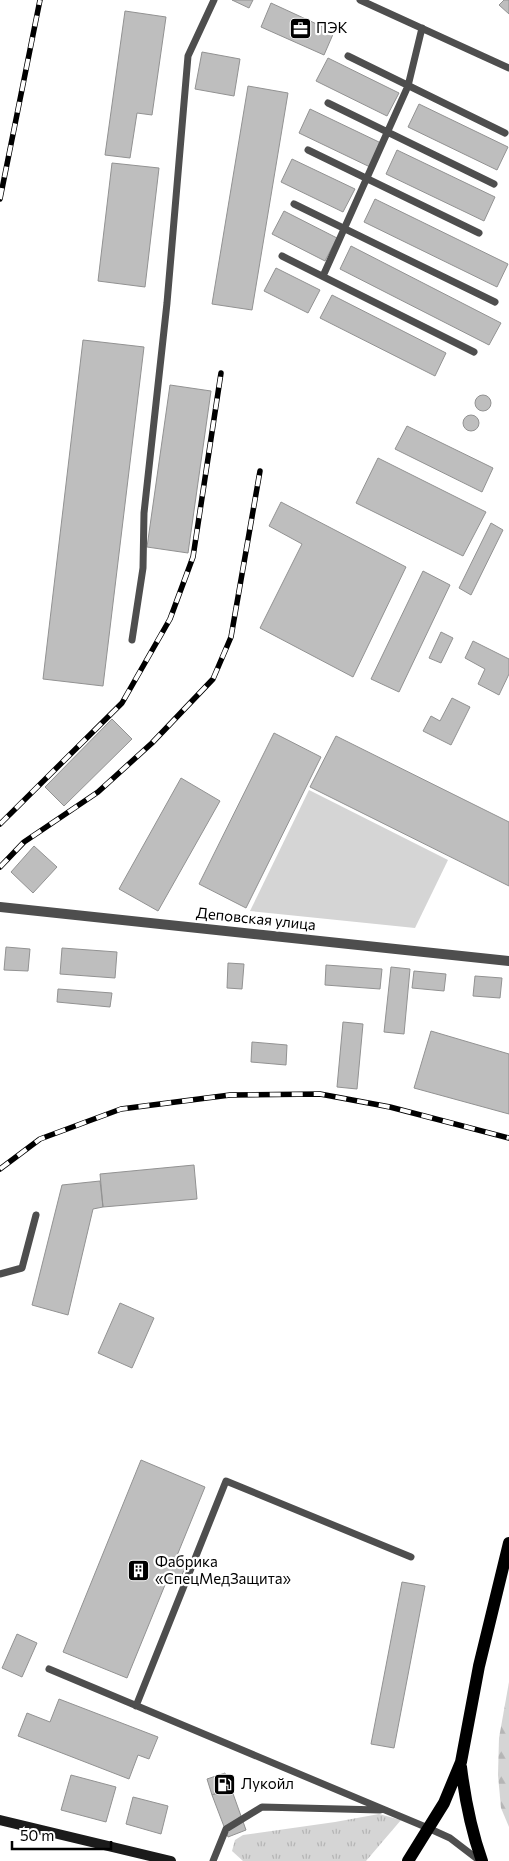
<svg xmlns="http://www.w3.org/2000/svg" width="509" height="1861" font-family="Commissioner,sans-serif">
	<defs>
		<pattern id="grass-tufts" width="24" height="20" patternUnits="userSpaceOnUse" patternTransform="scale(1.25)"><rect width="24" height="20" fill="#d5d5d5"/><path d="M3 7l-1-3M5 7V3M7 7l1-3M15 17l-1-3M17 17v-4M19 17l1-3" fill="none" stroke="#b5b5b5"/></pattern>
		<pattern id="forest-firs" width="22" height="20" patternUnits="userSpaceOnUse" patternTransform="scale(1.25)"><rect width="22" height="20" fill="#d5d5d5"/><path d="M5 1l3.5 6h-7zM16 11l3.5 6h-7z" fill="#b5b5b5"/></pattern>
	</defs>
	<rect width="100%" height="100%" fill="#fff"/>
	<path fill="url(#grass-tufts)" d="M379 1814 401 1820 366 1861H243L232 1851 235 1840 243 1835 335 1822Z"/>
	<path fill="url(#forest-firs)" d="M509 1682V1827L501 1808 498 1775 499 1738Z"/>
	<path fill="#d5d5d5" d="M309 790 448 860 415 928 250 911Z"/>
	<path fill="#bebebe" stroke="#929292" d="M232 0H253L249 8Z
		M504 0H509V14L499 5Z
		M271 3 334 32 324 55 261 27Z
		M125 11 166 17 152 115 137 113 130 158 105 155Z
		M202 52 240 59 234 96 195 89Z
		M328 58 399 93 387 116 316 81Z
		M248 86 288 93 252 310 212 304Z
		M419 104 508 147 497 170 408 127Z
		M310 109 381 143 370 167 299 133Z
		M397 150 495 197 484 221 386 174Z
		M292 159 355 189 343 212 281 182Z
		M112 163 159 168 145 287 98 281Z
		M375 199 508 264 497 287 364 222Z
		M284 211 337 238 325 261 272 234Z
		M351 246 501 323 489 345 340 269Z
		M276 268 320 290 308 313 264 291Z
		M332 295 446 353 435 376 320 318Z
		M83 340 144 347 103 686 43 679Z
		M170 385 211 391 188 553 147 547Z
		M475 403a8 8 0 1 1 16 0a8 8 0 1 1-16 0Z
		M463 423a8 8 0 1 1 16 0a8 8 0 1 1-16 0Z
		M407 426 493 468 482 492 395 449Z
		M378 458 486 512 463 556 356 503Z
		M281 502 406 567 353 677 260 628 302 544 269 526Z
		M491 523 503 530 471 595 459 588Z
		M423 571 450 585 399 692 371 679Z
		M441 632 453 638 441 663 429 658Z
		M473 641 509 659V674L499 695 478 684 485 669 465 658Z
		M452 698 470 707 451 745 423 731 431 716 440 721Z
		M112 719 132 739 64 806 45 787Z
		M274 733 321 757 246 908 199 884Z
		M336 736 509 822V886L310 787Z
		M181 778 220 801 158 911 119 889Z
		M34 846 57 867 33 893 11 872Z
		M6 947 30 949 28 971 4 970Z
		M62 948 117 952 115 978 60 974Z
		M228 963 244 964 242 989 227 988Z
		M326 965 382 969 380 989 325 985Z
		M391 967 410 969 404 1034 384 1032Z
		M414 971 446 974 444 991 412 988Z
		M475 976 502 978 500 998 473 996Z
		M58 989 112 993 110 1007 57 1002Z
		M343 1022 363 1024 357 1089 337 1087Z
		M431 1031 509 1054V1114L414 1088Z
		M252 1042 287 1045 286 1065 251 1062Z
		M194 1165 197 1199 103 1207 100 1174Z
		M100 1181 103 1207 93 1209 68 1315 32 1305 62 1185Z
		M120 1303 154 1318 132 1368 98 1353Z
		M141 1460 205 1487 176 1558 187 1563 178 1584 167 1580 127 1678 63 1652Z
		M402 1582 425 1586 394 1748 371 1744Z
		M17 1634 37 1643 22 1677 2 1668Z
		M59 1699 158 1737 149 1759 138 1755 129 1779 18 1736 27 1713 50 1722Z
		M225 1773 231 1788 212 1795 207 1779Z
		M71 1775 116 1787 106 1822 61 1810Z
		M231 1788 246 1830 228 1837 212 1795Z
		M133 1797 168 1806 161 1834 126 1824Z"/>
	<g fill="none" stroke-linecap="round" stroke-linejoin="round">
		<path stroke="#4e4e4e" stroke-width="7" d="M360 0 509 68
			M348 56 505 133
			M328 103 494 184
			M308 150 479 233
			M294 204 495 302
			M282 256 474 352
			M323 276 408 86 422 28
			M132 640 143 568 144 513 167 303 188 56 214 0
			M0 1274 22 1268 36 1215
			M49 1669 428 1828 450 1838 480 1861
			M136 1706 226 1481 411 1557
			M213 1861 226 1829 262 1807 380 1810"/>
		<path stroke="#4e4e4e" stroke-width="10" d="M0 907 509 961"/>
		<path stroke="#1b1b1b" stroke-width="10" d="M0 1820 171 1861"/>
		<path stroke="#000" stroke-width="12" d="M461 1767C465 1799 471 1830 482 1861
			M408 1861 444 1803 461 1762 479 1666 509 1543"/>
		<defs>
			<path id="rail" d="M0 199 40 0
				M0 824 122 703 170 619 193 557 221 373
				M0 867 24 842 98 792 152 743 213 679 231 637 260 471
				M0 1169 40 1139 121 1109 230 1095 320 1094 390 1107 509 1138"/>
		</defs>
		<use href="#rail" stroke="#000" stroke-width="5.5"/>
		<use href="#rail" stroke="#fff" stroke-width="4" stroke-dasharray="11" stroke-linecap="butt"/>
	</g>
	<defs>
		<symbol id="office-square" viewBox="-11 -11 22 22"><rect x="-9" y="-9" width="18" height="18" rx="4" fill="#000" stroke="#fff"/><path d="M-6-3h4V-5.5h4V-3h4V5H-6ZM-1-4.5V-3h2v-1.5ZM-6 0V1H6V0Z" fill="#fff"/></symbol>
		<symbol id="building-square" viewBox="-11 -11 22 22"><rect x="-9" y="-9" width="18" height="18" rx="4" fill="#000" stroke="#fff"/><path d="M-4-6H4V6H1V3H-1V6H-4ZM-2.5-4.3h1.7v1.8h-1.7ZM.8-4.3h1.7v1.8H.8ZM-2.5-1h1.7V.8h-1.7ZM.8-1h1.7V.8H.8Z" fill="#fff"/></symbol>
		<symbol id="fuel-square" viewBox="-11 -11 22 22"><rect x="-9" y="-9" width="18" height="18" rx="4" fill="#000" stroke="#fff"/><path d="M-5.5-6h7V0h2V4h1.3V-2.5L3-4.5l.8-.8L6-3V5H2.5V1h-1V6h-7ZM-4.2-4.7v3.2H.2V-4.7Z" fill="#fff"/></symbol>
	</defs>
	<g fill-rule="evenodd">
		<use href="#office-square" x="288" y="16" width="25" height="25"/>
		<use href="#building-square" x="126" y="1558" width="25" height="25"/>
		<use href="#fuel-square" x="212" y="1772" width="25" height="25"/>
	</g>
	<g text-anchor="middle" stroke-width="4.5" stroke-linejoin="round" paint-order="stroke">
		<g font-size="15" fill="#000" stroke="#fff" text-anchor="start">
			<text x="316" y="33">ПЭК</text>
			<text x="155" y="1567">Фабрика<tspan x="155" dy="17">«СпецМедЗащита»</tspan></text>
			<text x="241" y="1789">Лукойл</text>
		</g>
		<g font-size="15" fill="#000" stroke="#fff">
			<text transform="translate(256 919) rotate(6)" y="5">Деповская улица</text>
		</g>
	</g>
	<path d="M12 1841v8h99v-8" fill="none" stroke="#000000" stroke-width="2.5"/>
	<text x="20" y="1841" font-size="15" fill="#000000" stroke="#ffffff" stroke-width="4" paint-order="stroke">50 m</text>
</svg>
